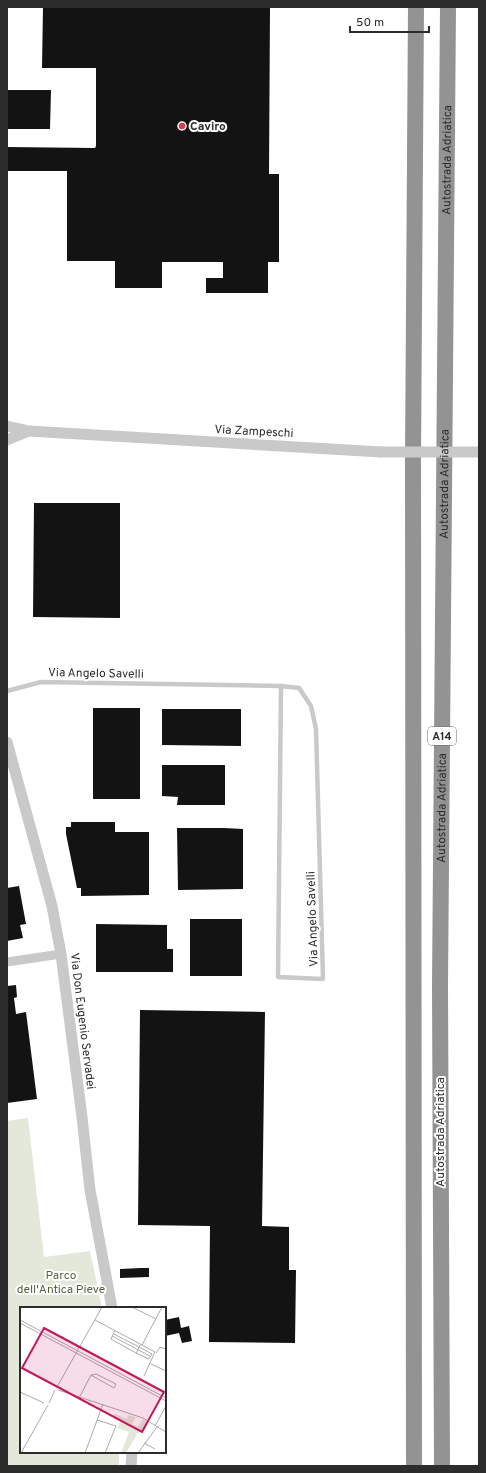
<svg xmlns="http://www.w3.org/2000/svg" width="486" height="1473" font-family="Overpass,sans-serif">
	<rect width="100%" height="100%" fill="#fff"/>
	<path fill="#e3e8db" d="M28 1118 44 1257 90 1251 102 1308H21V1452H119V1466H7V1121Z"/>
	<path fill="#131313" d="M43 7H270L269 174H279V262H268V293H206V278H223V262H162V288H115V261H67V171H7V147L95 148 96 146V68H42Z
		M7 90H51L50 129H7Z
		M34 503H120V618L33 617Z
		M93 708H140V799H93Z
		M162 709H241V746L162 745Z
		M162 765H225V805H177L178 797 162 796Z
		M71 822H115V832H149V895L81 896V888H77L66 834V827H71Z
		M177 828H224L243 829V889L178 890Z
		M19 886 26 924 20 925 23 938 7 941V888Z
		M190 919H242V976H190Z
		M96 924 167 925V949H173V972H96Z
		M16 985 17 997 14 998 16 1014 26 1012 37 1099 7 1103V986Z
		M140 1010 265 1012 262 1226 289 1227V1270H296L295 1343 209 1342 210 1226 138 1225Z
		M141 1268H149V1277L120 1278V1269Z
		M179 1317 181 1328 189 1326 192 1341 182 1343 179 1333 165 1336V1320Z"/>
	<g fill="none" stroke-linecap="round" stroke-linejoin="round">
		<path stroke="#c9c9c9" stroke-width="4.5" d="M7 691 41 682 281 686 299 688 311 706 316 729 323 979 278 977 281 686"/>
		<path stroke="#c9c9c9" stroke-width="9" d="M7 962 61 954"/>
		<path stroke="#c9c9c9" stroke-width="11" d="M7 426 29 431 381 452
			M7 440 29 431
			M7 742 52 906 61 954 82 1117 90 1190 112 1308
			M131 1466 132 1452"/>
		<g stroke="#939393" stroke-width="16">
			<path d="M414 1466 413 461 416 7"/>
			<path id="s1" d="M442 1466 440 985 448 7"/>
		</g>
		<path stroke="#c9c9c9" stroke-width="11" d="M381 452H479"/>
	</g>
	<circle fill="#d1414f" stroke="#fff" stroke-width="1.5" cx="182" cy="126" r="4"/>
	<g text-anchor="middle" stroke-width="4" stroke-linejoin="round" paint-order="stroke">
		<rect fill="#fff" stroke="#6b6b6b" stroke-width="1" x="428" y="727" width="28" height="18" rx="3"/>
		<g font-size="11" font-weight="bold" fill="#2c2c2c">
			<text x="442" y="740">A14</text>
		</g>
		<g font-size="12" font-weight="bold" fill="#2c2c2c" stroke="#fff" text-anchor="start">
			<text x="190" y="130">Caviro</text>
		</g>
		<g font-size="12" fill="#2c2c2c" stroke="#fff">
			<text dy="4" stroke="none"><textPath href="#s1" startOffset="1306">Autostrada Adriatica</textPath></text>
			<text transform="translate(254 431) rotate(3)" y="4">Via Zampeschi</text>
			<text dy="4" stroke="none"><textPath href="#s1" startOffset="982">Autostrada Adriatica</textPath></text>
			<text transform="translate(96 673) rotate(1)" y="4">Via Angelo Savelli</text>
			<text dy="4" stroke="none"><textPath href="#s1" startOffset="658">Autostrada Adriatica</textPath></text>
			<text transform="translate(312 919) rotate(-92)" y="4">Via Angelo Savelli</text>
			<text transform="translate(83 1021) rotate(83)" y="4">Via Don Eugenio Servadei</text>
			<text transform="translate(440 1132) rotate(-90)" y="4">Autostrada Adriatica</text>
		</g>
		<g font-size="12" fill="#51633f" stroke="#fff">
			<text x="61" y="1279">Parco<tspan x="61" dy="14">dell'Antica Pieve</tspan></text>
		</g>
	</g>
	<g transform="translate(20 1307)">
		<rect width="146" height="146" fill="#fff"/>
		<path d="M95 107 107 112 108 108 116 110 112 117 118 120 123 112 128 115 124 127 120 125 117 127 106 146H101L109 125 98 121 100 114 93 111Z" fill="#e3e8db"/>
		<path fill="none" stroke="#ababab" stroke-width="1" d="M112 0 136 12M0 13 146 91M75 13 135 45 124 69M0 16 146 94M95 23 91 32 116 46M94 27 119 40 132 47 129 52 116 46 118 43 119 40 121 37M92 29 130 49M122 38 142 0M136 46 140 40 146 42M131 57 146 64M37 80 82 0M38 83 123 111 146 125M0 85 24 96M59 91 71 68 94 81 96 77 76 67 71 68M29 96 35 83M77 113 96 119 85 146M135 119 146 99M124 136 135 142M1 146 28 98M65 146 83 97M118 146 137 120"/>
		<path fill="#c2185b" fill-opacity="0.15" stroke="#c2185b" stroke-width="2" d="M24 21 144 85 122 125 2 61Z"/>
		<rect width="146" height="146" fill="none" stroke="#2c2c2c" stroke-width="2"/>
	</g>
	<rect width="486" height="1473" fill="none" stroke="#2c2c2c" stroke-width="16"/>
	<path d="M350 26v6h79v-6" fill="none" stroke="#2c2c2c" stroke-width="2"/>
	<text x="356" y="26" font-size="12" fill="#2c2c2c" stroke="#ffffff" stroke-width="3" paint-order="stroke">50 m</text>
</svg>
